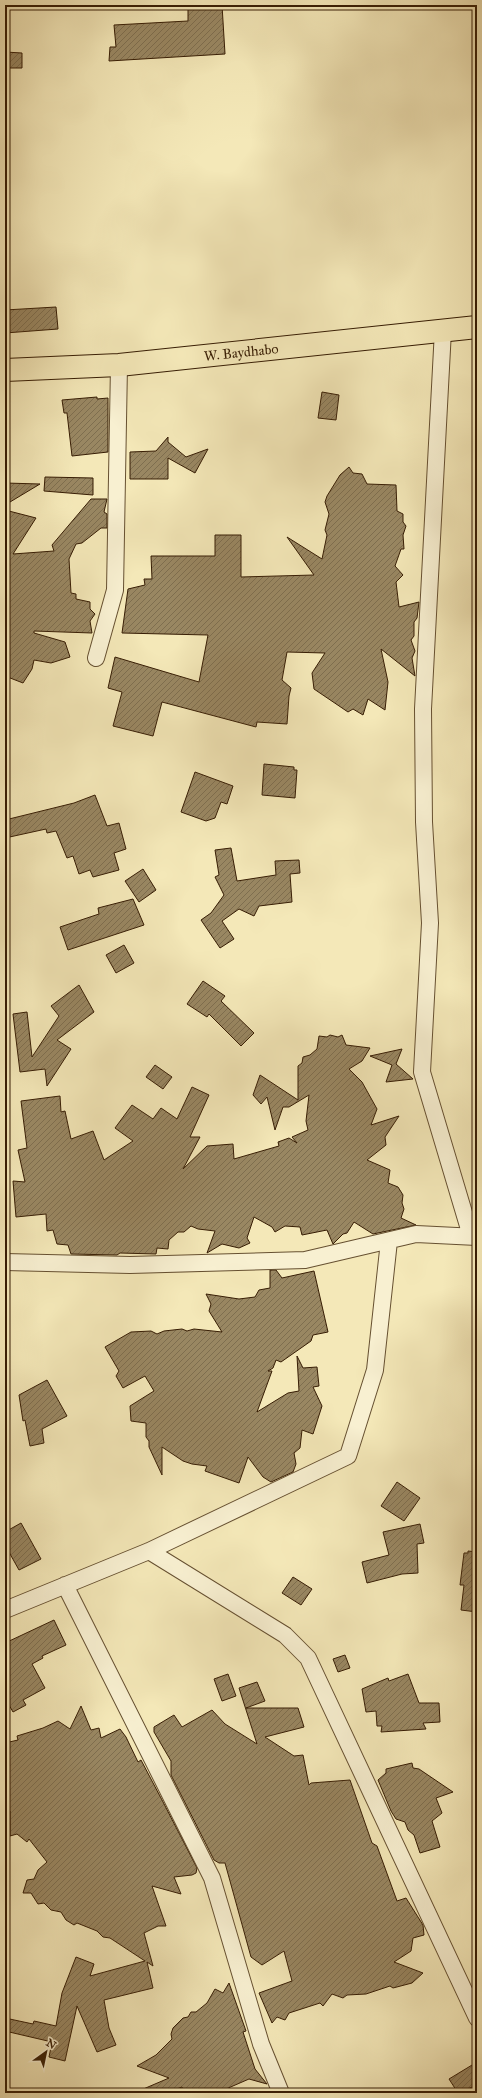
<svg xmlns="http://www.w3.org/2000/svg" width="482" height="2098" font-family="'IM FELL Great Primer',serif">
	<defs>
		<pattern id="building-hatch" width="6" height="6" patternUnits="userSpaceOnUse"><rect width="6" height="6" fill="#998762"/><path d="M-1 1l2-2M0 6l6-6M5 7l2-2" fill="none" stroke="#7e6e4f"/></pattern>
	</defs>
	<rect width="100%" height="100%" fill="#f4e8b8"/>
	<filter id="stains"><feTurbulence type="fractalNoise" baseFrequency=".005" numOctaves="4"/><feColorMatrix values="0 0 0 0 .2 0 0 0 0 .09 0 0 0 0 .02 0 0 0 .5 -.17"/></filter>
	<radialGradient id="worn" r=".72"><stop offset=".6" stop-color="#630" stop-opacity="0"/><stop offset="1" stop-color="#630" stop-opacity=".3"/></radialGradient>
	<path fill="url(#building-hatch)" stroke="#371d04" d="M188 5H222L225 54 109 61 110 47H116L114 25 188 21Z
		M5 52 22 53V68H5Z
		M56 307 58 329 5 333V310Z
		M322 392 339 395 336 420 318 418Z
		M97 397V399L108 398V452L72 456 67 413H64L62 400Z
		M168 437V442L186 457 208 449 195 473 168 458V479H130V452L156 451Z
		M349 467 353 473 362 474 367 484 396 485 397 511 403 514V522L406 526 403 535 404 549H401L395 566 403 575 396 582 399 607 419 602 417 618 414 622V636L411 640 415 651 412 658 415 676 381 649 388 682 385 710 368 699 363 715 353 709 348 712 314 689 312 673 325 653 287 652 282 680 291 688 289 696 287 724 257 722 256 727 162 702 153 736 113 726 122 692 108 688 115 657 199 682 208 635 122 633 128 589 145 585 144 579H152L151 556H215V535H241V577L314 575 287 537 322 559 327 535 325 530 329 514 325 502 327 496 340 475Z
		M45 477 93 478V495L44 491Z
		M5 483 40 484 5 505Z
		M91 499H107L104 512 107 514V528H101L82 543 76 544 69 559 71 593 76 594V599L90 602V609L95 614 90 621 92 633 34 631V633L65 642 70 657 51 663 34 660 32 669 23 683 5 676V534L9 535 5 510 36 518 13 554 54 551 52 545Z
		M264 764 294 767V770H297L295 798 262 795Z
		M195 772 233 786 227 804 221 802 215 818 206 821 181 812Z
		M95 795 107 826 119 823 126 849 114 853 119 870 93 877 90 870 79 874 73 856 67 858 56 831 47 833 46 829 5 838V820L74 803Z
		M231 848 237 881 276 875 275 861 299 860 300 873 290 874 292 902 259 906 254 916 239 909 222 921 234 939 220 948 201 920 211 913 224 895 215 877 219 875 215 850Z
		M143 869 156 890 139 902 125 881Z
		M133 899 144 925 68 950 60 927 99 914 98 908Z
		M124 945 134 963 116 973 106 955Z
		M203 981 225 996 221 1001 254 1033 241 1046 209 1014 207 1017 187 1004Z
		M79 985 94 1012 57 1040 71 1049 47 1086 45 1069 20 1072 13 1014 27 1012 32 1057 59 1016 51 1006Z
		M330 1035 338 1037 342 1035 346 1045 370 1048 362 1061 349 1069 362 1082 377 1109 371 1125 399 1116 385 1137 386 1145 367 1160 390 1170 388 1183 398 1187 403 1195 402 1203 404 1209 401 1218 416 1225 373 1234 354 1222 347 1233 343 1234 333 1244 327 1230 302 1235 300 1227 285 1226 275 1232 272 1227 254 1217 247 1238 250 1243 239 1248 222 1244 207 1253 215 1231 198 1229 191 1226 184 1232H178L169 1240 168 1249 157 1248 156 1254 120 1253 117 1255 71 1254 68 1245 57 1244 53 1230 47 1231 46 1214 16 1217 13 1181 25 1182 18 1150 27 1148 21 1101 60 1096 61 1112 65 1111 71 1139 93 1131 104 1160 133 1141 115 1128 132 1105 153 1119 161 1108 177 1119 192 1087 209 1095 190 1137H200L183 1169 207 1146 233 1144 234 1159 279 1146 278 1142 289 1138 297 1143 292 1137 308 1130 306 1121 309 1095 289 1107H283L275 1130 267 1097 261 1104 253 1095 260 1075 298 1100V1066L302 1063 303 1057 310 1055 317 1049 319 1036 327 1037Z
		M402 1049 396 1064 413 1079 386 1082 392 1065 370 1056Z
		M155 1065 172 1077 163 1089 146 1077Z
		M270 1270H276L282 1278 314 1271 328 1332 313 1335 311 1341 281 1362 276 1360 273 1368 268 1371H272L257 1412 288 1393 299 1391 297 1356 303 1368 317 1367 319 1386 313 1387 322 1406 313 1434 302 1430 300 1448 294 1453 296 1464 293 1472 271 1482 263 1477 248 1457 239 1483 205 1471 207 1466 192 1464 183 1461 162 1447V1475L149 1447V1441L146 1437V1423L131 1421 130 1406 154 1391 145 1376 123 1388 116 1376 119 1371 105 1347 131 1332 151 1331 157 1334 164 1331 182 1329 187 1331 194 1329 222 1332 209 1311 211 1304 206 1294 239 1299 255 1297 259 1290 270 1288Z
		M47 1380 67 1416 42 1429 44 1443 30 1446 25 1420 23 1421 19 1395Z
		M397 1482 420 1498 404 1521 381 1506Z
		M21 1523 41 1559 19 1570 5 1545V1532Z
		M420 1524 424 1543 417 1544 418 1573 402 1574 367 1583 362 1562 389 1555 383 1532Z
		M468 1551 477 1552V1612L461 1610 464 1585H460L464 1553H468Z
		M293 1577 312 1589 301 1605 282 1593Z
		M54 1620 66 1645 42 1656 43 1658 32 1664 45 1688 23 1700 26 1705 13 1712 5 1698V1643Z
		M345 1655 350 1668 338 1672 333 1659Z
		M228 1674 236 1696 222 1701 214 1679Z
		M408 1674 419 1703H439L440 1722 423 1723 426 1729 381 1732 382 1726H377L376 1711 366 1712 362 1689 388 1678 389 1681Z
		M257 1682 265 1701 246 1708H298L304 1727 265 1737 294 1756 303 1755 309 1785 311 1783 350 1780 372 1843 377 1846 397 1901 406 1898 423 1925 424 1935 413 1938 411 1951 394 1962 423 1973 412 1983 393 1988 390 1986 366 1994 347 1995 343 1998 332 1994 323 2006 320 2003 289 2013 285 2020 277 2017 272 2023 259 1993 292 1981 284 1951 262 1965 251 1957 225 1863H219L214 1860 171 1775V1761L154 1732V1727L174 1715 182 1727 212 1710 225 1724 257 1744 239 1688Z
		M81 1706 91 1730 99 1728 101 1738 120 1729 126 1737 138 1762 141 1760 162 1800 197 1868 196 1873 192 1875 174 1877 181 1894 152 1886 166 1926H158L144 1933 153 1966 147 1962 153 1988 104 2000 109 2028 116 2045 97 2052 77 2006 65 2061 49 2057 52 2042 5 2031V2018L33 2024 34 2021 56 2026 62 1993 76 1957 94 1964 90 1976 145 1961 110 1938 103 1937 97 1931 77 1923 74 1925 66 1920 61 1912 51 1910 44 1903 38 1904 31 1893H23L27 1880 34 1879 38 1870 47 1862 29 1839 27 1842 17 1834 10 1836V1811L5 1814V1743L18 1740 17 1736 43 1728 58 1721 70 1729Z
		M412 1763 413 1768 419 1769 453 1792 436 1798 442 1813 432 1821 440 1847 420 1853 414 1835 408 1830 405 1822 396 1819 391 1811 378 1780 386 1773V1769Z
		M229 1983 246 2031 243 2032 255 2069 267 2084 249 2079 226 2089V2093H184L182 2087 166 2093H134L169 2078 137 2066 156 2055 172 2039 171 2034 173 2028 183 2018 188 2017 191 2012H196L207 2003 215 1989 223 1993Z
		M477 2062V2085L458 2093 449 2079Z"/>
	<g fill="none" stroke-linecap="round" stroke-linejoin="round">
		<defs>
			<path id="street" d="M443 330 423 709 424 822 430 923 422 1072 471 1236
				M96 658 115 590 119 365
				M5 1262 130 1265 305 1260 416 1234 477 1237
				M149 1551 285 1635 308 1658 477 2018
				M65 1585 212 1878 261 2044 281 2093
				M5 1610 149 1551 348 1456 375 1370 389 1241"/>
			<g id="primary">
				<path id="s1" d="M5 370 119 365 477 327"/>
			</g>
		</defs>
		<use href="#street" stroke="#665031" stroke-width="18"/>
		<use href="#primary" stroke="#371d04" stroke-width="24"/>
		<use href="#street" stroke="#f8f0d1" stroke-width="16"/>
		<use href="#primary" stroke="#f4e8b8" stroke-width="22"/>
	</g>
	<g text-anchor="middle" stroke-width="3" stroke-linejoin="round" paint-order="stroke">
		<g font-size="14" fill="#371d04" stroke="#f8f0d1">
			<text dy="5" stroke="none"><textPath href="#s1" startOffset="237">W. Baydhabo</textPath></text>
		</g>
	</g>
	<rect width="482" height="2098" fill="none" stroke="#f4e8b8" stroke-width="20"/>
	<rect x="6" y="6" width="470" height="2086" fill="none" stroke="#371d04" stroke-width="2"/>
	<rect x="10" y="10" width="462" height="2078" fill="none" stroke="#371d04"/>
	<g transform="translate(46 2052) rotate(33)" stroke="#f8f0d1" stroke-width="3" paint-order="stroke">
	<path d="M0-3L7 15L0 10L-7 15Z" fill="#371d04"/>
	<text y="-6" font-size="11" font-weight="bold" text-anchor="middle" fill="#371d04">N</text>
	</g>
	<rect width="100%" height="100%" filter="url(#stains)"/>
	<rect width="100%" height="100%" fill="url(#worn)"/>
</svg>
